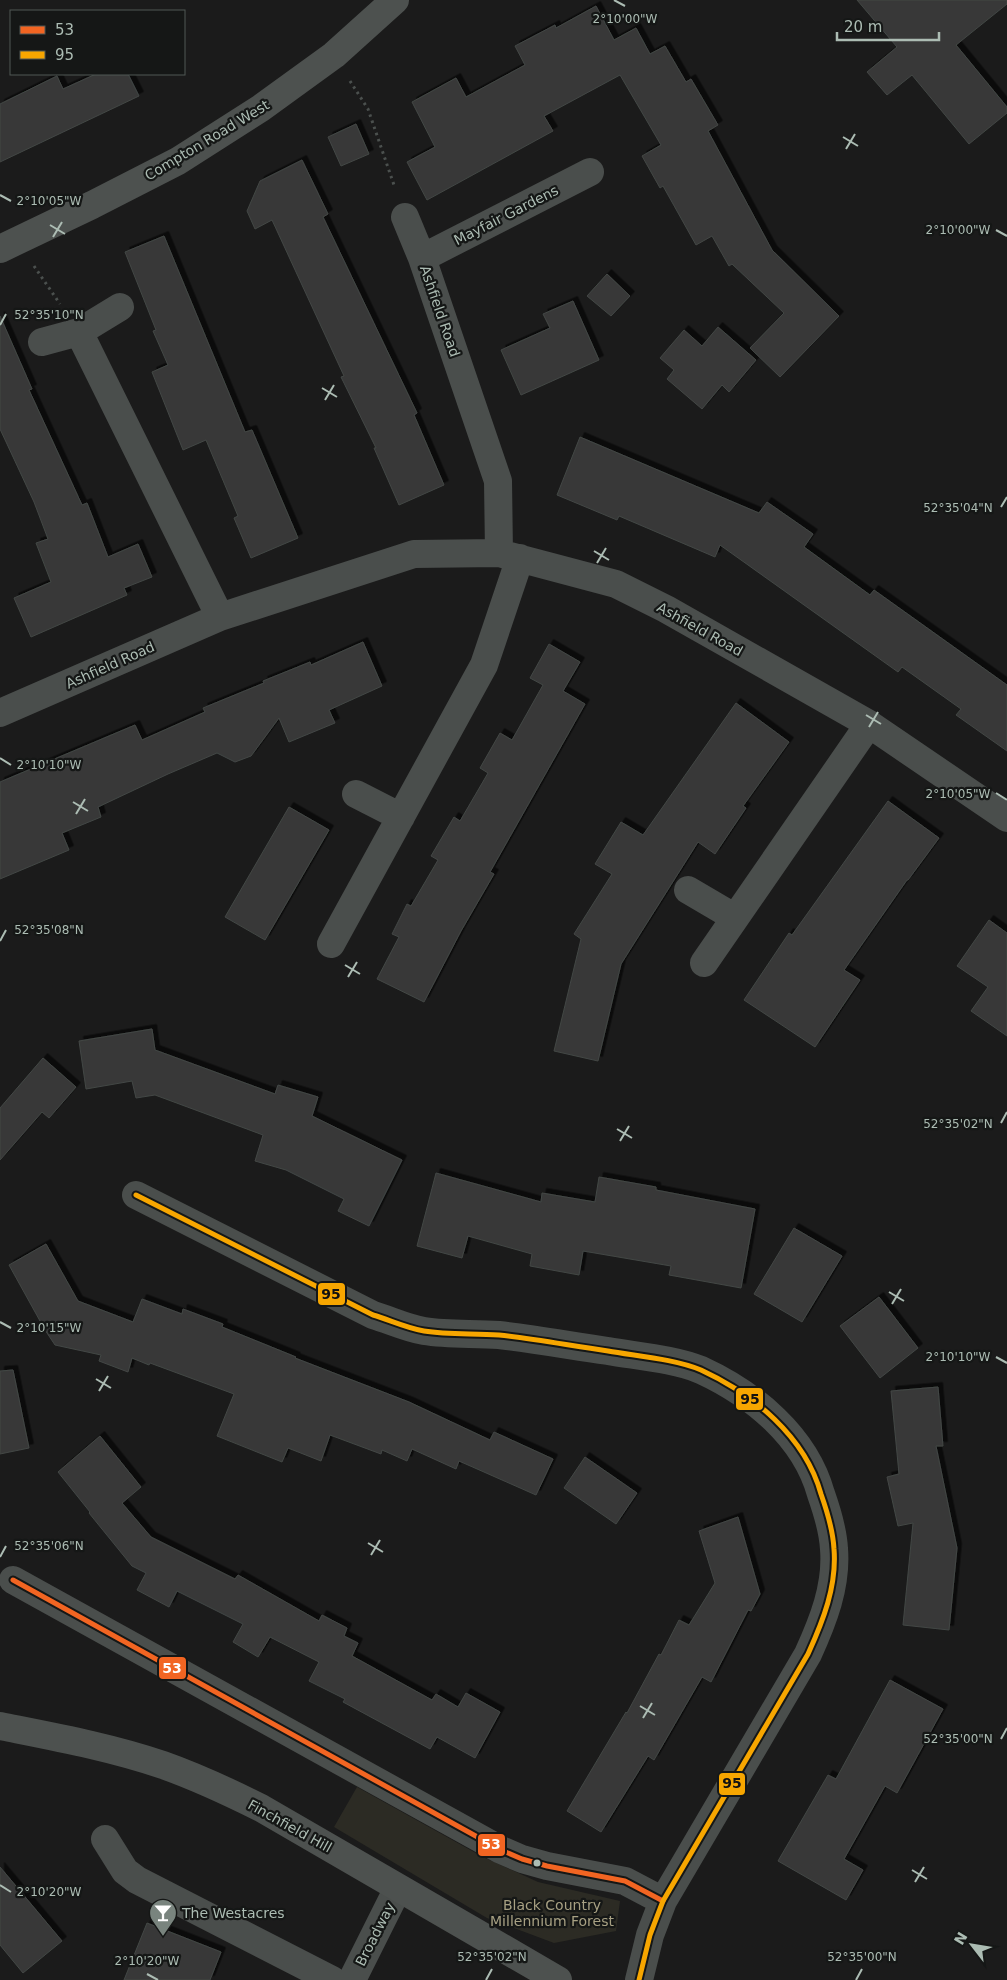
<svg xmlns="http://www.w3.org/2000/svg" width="1007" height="1980" font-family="'DejaVu Sans',sans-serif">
	<defs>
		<filter id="shadow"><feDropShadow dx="4.5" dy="-4.5" stdDeviation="0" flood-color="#0009"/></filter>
	</defs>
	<rect width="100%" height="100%" fill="#1b1b1b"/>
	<path fill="#2c2b24" d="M357 1787 483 1857 538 1882 620 1901 616 1931 554 1943 487 1918 334 1827Z"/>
	<path fill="#373938" stroke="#434745" filter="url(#shadow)" d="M857 0H1007V4L956 45 1007 107V113L969 144 912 75 887 95 867 72 897 47Z
		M596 6 614 40 636 28 650 54 665 46 686 82 691 79 718 125 708 131 772 250 839 316 780 377 750 348 784 313 732 264 729 266 712 236 696 245 663 186 660 188 642 156 661 145 620 75 544 116 553 131 427 200 407 162 435 147 412 102 456 78 466 97 525 65 515 46 555 25 556 28Z
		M96 74H128L139 96 0 162V104L57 76 63 89Z
		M356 124 369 154 341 166 328 137Z
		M302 160 328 214 323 217 417 413 414 415 444 485 399 505 374 448H376L341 377 344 376 272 220 255 229 247 211 260 181Z
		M164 236 245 432 252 430 298 538 251 558 234 518 238 516 206 440 183 450 152 372 168 365 153 331 156 330 125 252Z
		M607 274 630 296 611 316 587 296Z
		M573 301 599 360 521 395 501 350 550 328 543 314Z
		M0 316 32 389 29 390 82 505 87 503 108 557 138 544 152 577 124 588 127 595 31 637 14 598 51 582 36 543 48 539 34 502 0 429Z
		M718 327 756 360 729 392 722 385 702 409 667 379 674 370 660 358 684 330 702 346Z
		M580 437 759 513 767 502 813 534 804 547 870 595 874 590 1007 685V751L956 715 961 709 902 667 898 672 720 545 715 557 619 516 617 520 557 495Z
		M363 642 382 686 329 710 335 723 289 742 279 718 251 756 235 762 217 753 168 774 98 807 101 817 62 833 69 850 0 879V782L135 725 142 740 205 712 203 708 264 683 263 681 310 662 311 665Z
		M549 644 580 662 563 691 585 704 490 872 494 874 461 931 424 1002 377 979 399 937 392 934 407 904 411 906 438 860 431 856 454 817 460 821 488 773 480 768 500 733 512 740 543 685 530 678Z
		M736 703 789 742 743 806 746 808 715 854 698 842 621 964 598 1061 554 1051 581 939 574 934 612 874 595 864 621 822 643 835Z
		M888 801 939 838 908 880H907L844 970 860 980 815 1047 744 1000 789 933 792 935Z
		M289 807 329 830 265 940 225 917Z
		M989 920 1007 933V1036L971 1011 988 987 957 966Z
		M152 1029 155 1050 275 1094 278 1085 318 1097 312 1116 402 1160 369 1226 338 1211 344 1199 286 1170 255 1161 263 1135 155 1095 136 1098 132 1081 86 1089 79 1041Z
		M43 1058 76 1087 49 1118 42 1112 0 1160V1108Z
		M436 1173 541 1202 542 1193 595 1202 599 1177 656 1187V1190L755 1209 741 1288 669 1275 671 1266 583 1251 579 1275 530 1266 532 1254 468 1236 462 1258 417 1246Z
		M794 1228 842 1256 802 1322 754 1294Z
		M46 1244 78 1301 133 1322 142 1299 182 1314 183 1309 223 1324 222 1327 296 1357 295 1358 409 1402 490 1440 494 1432 553 1459 536 1495 459 1461 456 1469 412 1449 407 1461 382 1450 381 1454 330 1435 321 1461 288 1448 282 1462 217 1436 234 1394 150 1363 149 1365 132 1358 128 1372 99 1361 101 1355 55 1345 45 1330 9 1265Z
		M879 1297 918 1348 880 1378 840 1326Z
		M13 1370 29 1448 0 1454V1371Z
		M938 1387 943 1446H936L957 1548 949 1630 903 1625 913 1523 898 1526 887 1477 899 1474 891 1391Z
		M100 1436 141 1487 122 1503 151 1537 235 1579 238 1575 319 1621 322 1615 347 1628 344 1636 358 1643 352 1656 432 1700 436 1694 458 1707 466 1693 500 1712 475 1758 437 1737 430 1749 343 1702 345 1699 309 1681 319 1662 270 1637 258 1657 233 1642 243 1624 177 1591 169 1607 137 1590 146 1573 132 1566 89 1513 90 1512 58 1472Z
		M585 1457 637 1493 616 1524 564 1488Z
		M738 1517 760 1594 751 1611 748 1610 711 1682 702 1677 654 1760 648 1756 601 1832 567 1811 626 1712 627 1713 659 1654 661 1655 679 1620 689 1625 715 1583 699 1531Z
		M890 1680 943 1709 897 1793 885 1786 844 1859 863 1870 846 1900 778 1861 828 1775 836 1779Z
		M0 1867 62 1941 23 1973 0 1945Z
		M147 1923 221 1952 210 1980H124Z"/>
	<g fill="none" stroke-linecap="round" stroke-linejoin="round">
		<path stroke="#4b504e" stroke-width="3" stroke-dasharray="2.5 4" stroke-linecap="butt" d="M350 81 368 109 395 188
			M34 266 60 304"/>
		<path stroke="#4a4e4c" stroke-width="28" d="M405 217 422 258 498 481 499 553
			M422 258 590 172
			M79 332 220 617
			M42 342 79 332 120 307
			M0 713 220 617 414 554 499 553 616 584 666 609 869 724 1007 818
			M356 794 401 817
			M688 890 734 917
			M331 944 484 665 520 558
			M704 963 869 724
			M136 1195 373 1315C390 1320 406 1328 424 1331 449 1335 474 1333 499 1335 536 1339 572 1346 608 1351 636 1356 675 1359 701 1370 753 1394 805 1436 821 1494 827 1511 833 1530 834 1549 837 1586 823 1621 808 1654L663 1901 650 1935 639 1980
			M13 1580 501 1850 522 1859 547 1866 625 1881 663 1901
			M105 1839 125 1871 137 1880 332 1980
			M352 1980 398 1888"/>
		<path stroke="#4d514f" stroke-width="28" d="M0 1726C55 1737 110 1747 163 1765 197 1777 229 1792 261 1808L558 1980"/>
		<path stroke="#4d514f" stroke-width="28" d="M0 249 92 205 178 161 261 108 334 55 395 0"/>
		<defs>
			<path id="bus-1" d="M13 1580 501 1850 522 1859 547 1866 625 1881 663 1901"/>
			<path id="bus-2" d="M136 1195 373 1315C390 1320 406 1328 424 1331 449 1335 474 1333 499 1335 536 1339 572 1346 608 1351 636 1356 675 1359 701 1370 753 1394 805 1436 821 1494 827 1511 833 1530 834 1549 837 1586 823 1621 808 1654L663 1901 650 1935 639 1980"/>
		</defs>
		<use href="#bus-1" stroke="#151716" stroke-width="9"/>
		<use href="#bus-2" stroke="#151716" stroke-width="9"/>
		<use href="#bus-1" stroke="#f26522" stroke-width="5"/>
		<use href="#bus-2" stroke="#f7a600" stroke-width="5"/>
	</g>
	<path fill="none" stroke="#acbcb3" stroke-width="2" d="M614 0 625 6M843 137 858 146M846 149 855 134M0 195 11 201M50 225 65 234M996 230 1007 236M53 237 62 222M0 325 6 314M322 388 337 397M325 400 334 385M1001 507 1007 497M594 551 609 560M597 563 606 548M866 715 881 724M869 727 878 712M0 758 11 765M996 793 1007 800M73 802 88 811M76 814 85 799M0 941 6 930M345 965 360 974M348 977 357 962M1001 1123 1007 1112M617 1129 632 1138M620 1141 629 1126M889 1292 904 1301M892 1304 901 1289M0 1322 11 1328M996 1357 1007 1363M96 1379 111 1388M99 1391 108 1376M368 1543 383 1552M371 1555 380 1540M0 1557 6 1546M640 1706 655 1715M643 1718 652 1703M1001 1739 1007 1728M912 1870 927 1879M915 1882 924 1867M0 1885 11 1892M147 1974 158 1980M486 1980 492 1969M856 1980 862 1969"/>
	<defs>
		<symbol id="bar-pin" viewBox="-11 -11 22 30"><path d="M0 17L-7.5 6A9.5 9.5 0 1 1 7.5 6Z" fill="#79847e" stroke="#151716"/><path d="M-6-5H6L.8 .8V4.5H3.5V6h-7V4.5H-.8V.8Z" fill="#fff"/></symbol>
	</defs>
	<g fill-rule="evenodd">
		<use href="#bar-pin" x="147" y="1897" width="32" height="43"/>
	</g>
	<circle fill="#acbcb3" stroke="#151716" stroke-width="2" cx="537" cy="1863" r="4.5"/>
	<g text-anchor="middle" stroke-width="4.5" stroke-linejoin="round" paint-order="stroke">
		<g font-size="14" fill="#acbcb3" stroke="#151716">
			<text transform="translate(207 140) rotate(-31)" y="5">Compton Road West</text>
			<text transform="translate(506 215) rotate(-27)" y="5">Mayfair Gardens</text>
			<text transform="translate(440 311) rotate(71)" y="5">Ashfield Road</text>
			<text transform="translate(700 629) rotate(29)" y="5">Ashfield Road</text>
			<text transform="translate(110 665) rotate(-24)" y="5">Ashfield Road</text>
			<text transform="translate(290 1826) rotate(29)" y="5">Finchfield Hill</text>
			<text transform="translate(375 1934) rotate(-63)" y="5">Broadway</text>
		</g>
		<g font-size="14" fill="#a7a083" stroke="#151716">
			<text x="552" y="1910">Black Country<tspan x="552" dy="16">Millennium Forest</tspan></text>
		</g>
		<g font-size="14" fill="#acbcb3" stroke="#151716" text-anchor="start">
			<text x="182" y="1918">The Westacres</text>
		</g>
	</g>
	<g font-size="12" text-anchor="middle" fill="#acbcb3" stroke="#151716" stroke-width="4.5" stroke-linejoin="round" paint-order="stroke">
		<text x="625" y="23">2°10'00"W</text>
		<text x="49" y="205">2°10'05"W</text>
		<text x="958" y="234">2°10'00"W</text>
		<text x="49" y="319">52°35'10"N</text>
		<text x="958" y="512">52°35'04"N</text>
		<text x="49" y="769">2°10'10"W</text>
		<text x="958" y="798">2°10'05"W</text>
		<text x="49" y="934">52°35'08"N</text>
		<text x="958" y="1128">52°35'02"N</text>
		<text x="49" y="1332">2°10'15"W</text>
		<text x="958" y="1361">2°10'10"W</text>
		<text x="49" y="1550">52°35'06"N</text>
		<text x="958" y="1743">52°35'00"N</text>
		<text x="49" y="1896">2°10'20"W</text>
		<text x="492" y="1961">52°35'02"N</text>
		<text x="862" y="1961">52°35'00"N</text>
		<text x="147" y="1965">2°10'20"W</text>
	</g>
	<g stroke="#151716" stroke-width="2">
		<rect x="317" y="1282" width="29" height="24" rx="5" fill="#f7a600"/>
		<rect x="735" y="1387" width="29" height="24" rx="5" fill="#f7a600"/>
		<rect x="158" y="1656" width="29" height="24" rx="5" fill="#f26522"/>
		<rect x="718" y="1772" width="28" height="24" rx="5" fill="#f7a600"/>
		<rect x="477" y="1833" width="29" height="24" rx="5" fill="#f26522"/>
	</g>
	<g font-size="14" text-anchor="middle" font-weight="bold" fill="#fff">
		<text x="172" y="1673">53</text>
		<text x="491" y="1849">53</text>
	</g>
	<g font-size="14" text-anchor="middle" font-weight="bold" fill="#111">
		<text x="331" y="1299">95</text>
		<text x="750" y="1404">95</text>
		<text x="732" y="1788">95</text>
	</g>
	<rect x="10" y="10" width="175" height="65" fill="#151716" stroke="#515955"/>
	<rect x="20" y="26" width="25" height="8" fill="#f26522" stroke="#515955"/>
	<text x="55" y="35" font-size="15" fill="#acbcb3">53</text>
	<rect x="20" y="51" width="25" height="8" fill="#f7a600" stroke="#515955"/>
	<text x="55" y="60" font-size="15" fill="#acbcb3">95</text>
	<g transform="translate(972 1945) rotate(301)" stroke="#151716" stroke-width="4" paint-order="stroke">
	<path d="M0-4L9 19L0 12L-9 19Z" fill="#acbcb3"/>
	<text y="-8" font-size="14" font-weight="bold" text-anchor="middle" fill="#acbcb3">N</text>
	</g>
	<path d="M837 32v8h102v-8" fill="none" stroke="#acbcb3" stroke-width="2.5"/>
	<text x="844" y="32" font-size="15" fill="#acbcb3" stroke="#151716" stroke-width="4" paint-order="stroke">20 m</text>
</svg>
